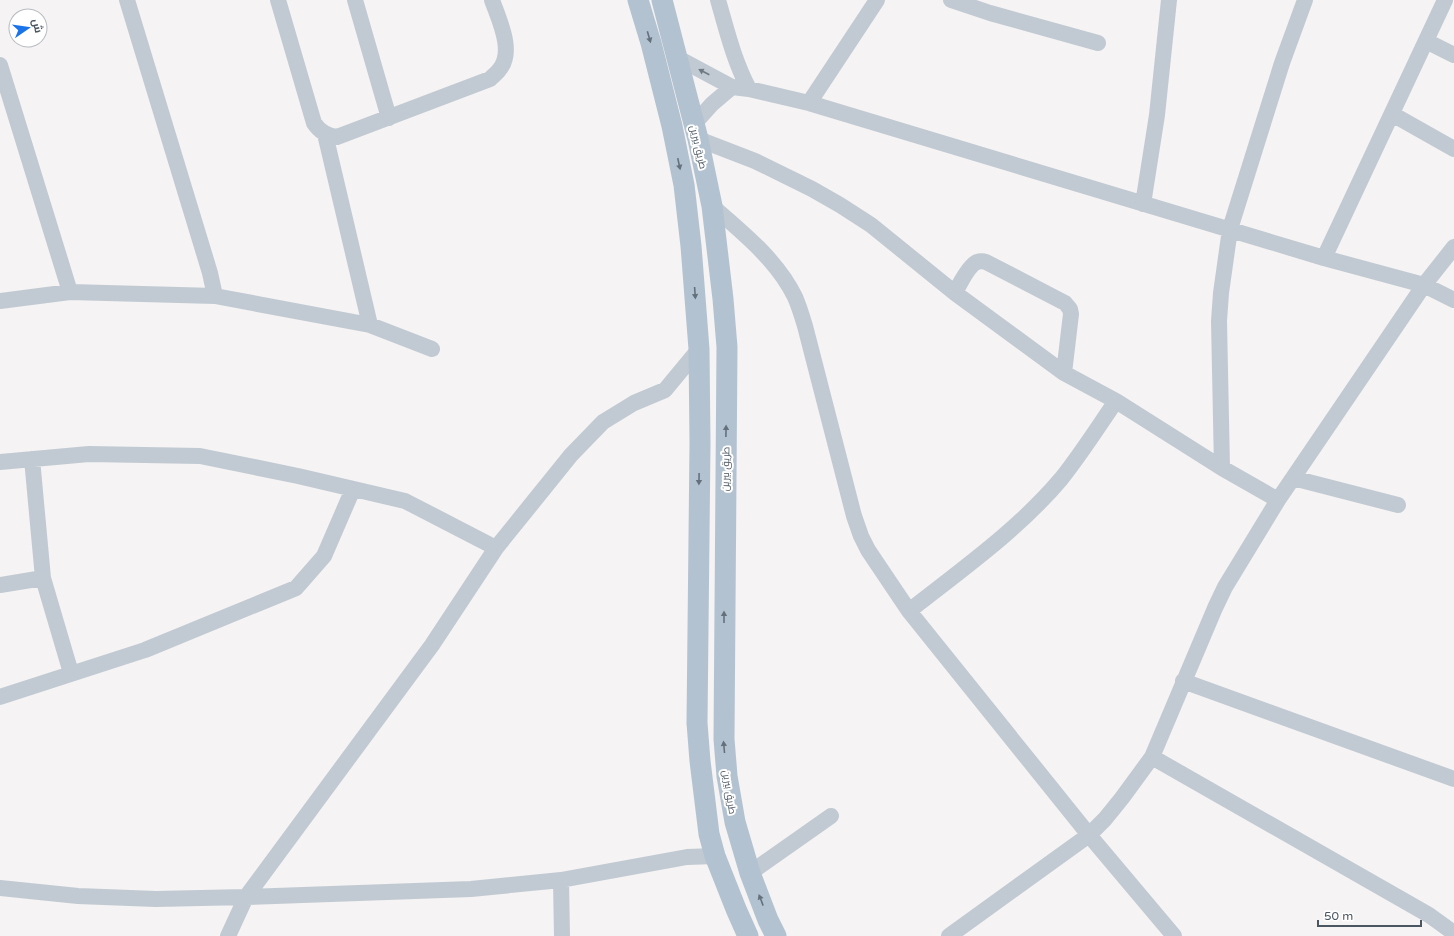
<svg xmlns="http://www.w3.org/2000/svg" width="1454" height="936" font-family="'Varela Round',Cairo,sans-serif">
	<rect width="100%" height="100%" fill="#f5f3f3"/>
	<g fill="none" stroke-linecap="round" stroke-linejoin="round">
		<path stroke="#c1cad2" stroke-width="16" d="M127 0 210 273 215 296
			M278 0 314 123C320 132 327 136 337 137L490 79C493 76 497 73 499 70 515 52 499 20 492 0
			M355 0 389 118
			M718 0C727 31 734 61 749 89
			M951 0 990 13 1098 43
			M1426 41 1454 55
			M676 57 732 87 749 89 809 103 1324 258 1424 285 1454 300
			M0 65 70 292
			M809 103 877 0
			M1392 114 1454 149
			M694 124 712 104 732 87
			M325 134 370 325
			M698 139 755 161 812 189 840 205 871 225 955 293 1064 373 1116 401 1222 468 1278 500
			M1143 204 1157 115 1169 0
			M712 206C742 232 777 260 795 297 799 306 802 316 805 326L854 516 861 536 868 550 909 611 1089 835 1174 936
			M1324 258 1445 0
			M955 293C959 285 969 265 977 262 980 261 983 261 986 262L1065 303 1070 309 1071 314 1064 373
			M0 301 70 292 215 296 370 325 432 349
			M32 459 43 578 71 673
			M0 462 89 454 200 456 298 476 405 501 496 548
			M1222 468 1219 321 1221 293 1230 229 1282 63 1305 0
			M1293 478 1398 505
			M0 585 43 578
			M909 611C961 570 1018 530 1061 479 1081 454 1098 427 1116 401
			M1183 681 1454 779
			M0 697 145 650 296 588 324 556 353 489
			M1152 757 1429 915 1454 933
			M750 873 831 816
			M561 880 562 936
			M0 888 78 896 156 899 246 897 471 889 561 880 687 857 715 856
			M228 936 246 897 432 645 496 548 571 455 603 422 634 403 665 390 699 349
			M949 936 1089 835 1105 819 1122 798 1152 757 1215 608 1225 587 1278 500 1424 285 1454 247"/>
		<path stroke="#b3c2d1" stroke-width="21" d="M638 0 651 43 672 126 684 185 691 246 699 349 700 443 697 723 700 761 709 834 715 856 736 909 748 936
			M662 0 698 139 712 206 723 299 727 347 724 739 727 776 735 822 750 873 768 920 776 936"/>
	</g>
	<defs><path id="oneway-solid" d="M-6-.8H1V-3.2L6.5 0L1 3.2V.8H-6Z"/></defs>
	<g fill="#64717d">
		<use href="#oneway-solid" transform="translate(649 37) rotate(74)"/>
		<use href="#oneway-solid" transform="translate(679 164) rotate(78)"/>
		<use href="#oneway-solid" transform="translate(695 293) rotate(86)"/>
		<use href="#oneway-solid" transform="translate(726 431) rotate(-89)"/>
		<use href="#oneway-solid" transform="translate(699 479) rotate(91)"/>
		<use href="#oneway-solid" transform="translate(724 617) rotate(-90)"/>
		<use href="#oneway-solid" transform="translate(724 747) rotate(-95)"/>
		<use href="#oneway-solid" transform="translate(761 900) rotate(-111)"/>
	</g>
	<use fill="#6e7983" href="#oneway-solid" transform="translate(704 72) rotate(-153)"/>
	<g text-anchor="middle" stroke-width="4" stroke-linejoin="round" paint-order="stroke">
		<g font-size="10" fill="#4a5661" stroke="#fff">
			<text transform="translate(699 147) rotate(77)" y="4">طريق بيرين</text>
			<text transform="translate(725 469) rotate(-89)" y="4">طريق بيرين</text>
			<text transform="translate(730 792) rotate(81)" y="4">طريق بيرين</text>
		</g>
	</g>
	<g transform="translate(28 28) rotate(77)"><circle r="19" fill="#ffffff" stroke="#b7bbc0"/>
	<path d="M0-3L7 15L0 10L-7 15Z" fill="#1a73e8"/>
	<text y="-6" font-size="11" font-weight="bold" text-anchor="middle" fill="#4a5661">ش</text>
	</g>
	<path d="M1318 920v6h103v-6" fill="none" stroke="#4a5661" stroke-width="2"/>
	<text x="1324" y="920" font-size="12" fill="#4a5661" stroke="#ffffff" stroke-width="3" paint-order="stroke">50 m</text>
</svg>
